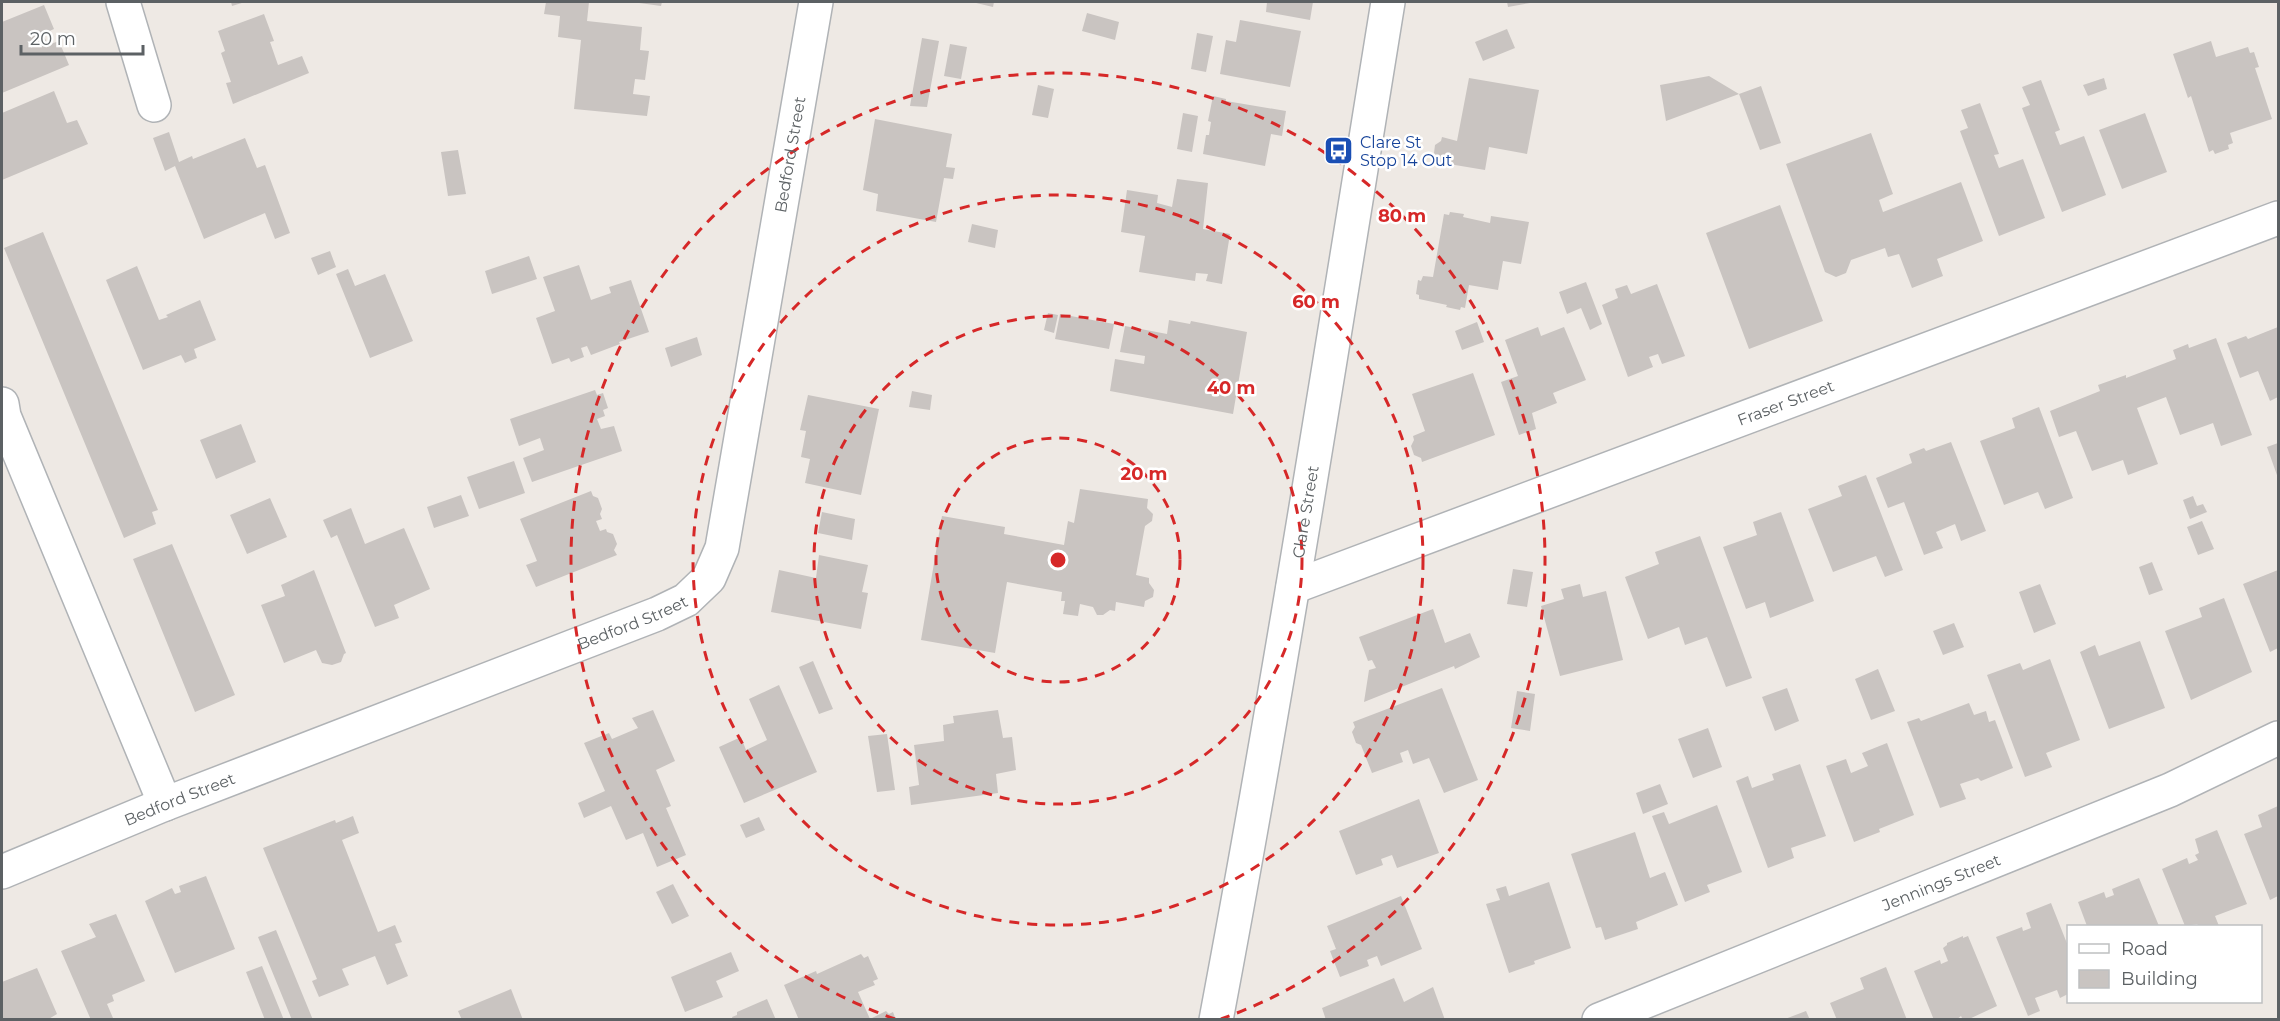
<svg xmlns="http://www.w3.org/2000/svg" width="2280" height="1021" font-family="Montserrat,sans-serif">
	<rect width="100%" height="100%" fill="#eee9e4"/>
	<path fill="#c9c4c1" d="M231 2H245L232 6Z
		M546 2H589L587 21 642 27 640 50 649 51 645 80 635 79 633 94 650 96 647 116 574 109 581 40 558 37 560 16 544 14Z
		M632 2H662L661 6Z
		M972 2H994L993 7Z
		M1267 2H1313L1310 20 1266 12Z
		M1507 2H1530V3L1508 7Z
		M44 5 54 29 43 34 48 45 59 41 69 65 2 93V22Z
		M1087 13 1119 22 1115 40 1082 31Z
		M264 14 274 41 270 42 278 65 302 56 309 73 233 104 226 83 231 82 221 53 225 51 218 31Z
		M1240 20 1301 31 1290 87 1220 74 1226 40 1236 42Z
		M1507 29 1515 48 1483 61 1475 42Z
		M1197 33 1213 36 1206 72 1191 69Z
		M922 38 939 41 927 107 910 106Z
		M2211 41 2216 57 2248 47 2250 53 2254 52 2259 67 2255 68 2272 119 2230 133 2233 143 2228 145 2229 149 2215 154 2213 150 2209 152 2191 96 2188 98 2173 54Z
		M950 44 967 47 961 79 944 76Z
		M1709 76 1739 94 1666 121 1660 85Z
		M1469 78 1539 90 1527 154 1489 147 1485 170 1437 162 1438 158 1434 153 1435 145 1441 141 1442 137 1457 141Z
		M2104 78 2107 89 2088 96 2083 85Z
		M2041 80 2060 130 2055 132 2060 145 2084 136 2106 195 2062 212 2022 108 2030 105 2022 87Z
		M1038 85 1054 89 1048 118 1032 115Z
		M1761 86 1781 143 1760 150 1739 94Z
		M54 91 67 123 77 120 88 144 2 180V113Z
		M1213 96 1226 99V101L1286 111 1282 136 1271 134 1265 166 1203 154 1206 135H1209L1211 122 1208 121Z
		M1980 103 1999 154 1994 155 1999 168 2023 159 2045 218 1999 236 1960 131 1968 128 1961 110Z
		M1183 113 1198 116 1192 152 1177 149Z
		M2145 113 2167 172 2122 189 2099 130Z
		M875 119 952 134 946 167 955 168 953 179 944 178 936 222 876 211 878 194 863 190Z
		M169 132 179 162 192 156 193 159 245 138 257 168 265 165 290 233 275 239 265 213 204 239 175 166 165 171 153 138Z
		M1871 133 1893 194 1879 200 1883 212 1961 182 1983 241 1937 259 1943 276 1912 288 1899 254 1888 257 1885 248 1851 260 1846 273 1836 277 1825 272 1786 164Z
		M458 150 466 194 448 196 441 152Z
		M1177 179 1208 183 1203 229 1230 234 1222 284 1206 281 1208 274 1196 273 1195 281 1139 272 1145 236 1121 232 1127 190 1158 195 1157 203 1172 207Z
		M1780 205 1823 321 1749 349 1706 233Z
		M1450 212 1464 214 1463 217 1490 223 1491 216 1529 222 1521 264 1503 261 1498 290 1469 285 1465 308 1461 307 1460 310 1446 307 1447 305 1419 299V295L1416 294 1418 280 1421 281 1423 276 1433 277 1444 214 1449 215Z
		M972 224 998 230 995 248 968 242Z
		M43 232 158 510 152 512 156 524 124 538 4 248Z
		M330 251 336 267 318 275 311 258Z
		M529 256 537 279 492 294 485 271Z
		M579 265 591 300 611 293 609 287 631 280 649 332 619 342 620 344 591 355 587 346 581 348 584 357 571 362 569 358 552 364 536 318 555 311 543 277Z
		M137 266 159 320 168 317 166 315 200 300 216 340 194 349 197 358 185 363 181 355 143 370 106 280Z
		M348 269 355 286 385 274 413 341 370 358 336 274Z
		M1586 282 1602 324 1590 330 1581 308 1567 314 1559 292Z
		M1657 284 1685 356 1662 364 1658 354 1649 357 1653 367 1628 377 1602 305 1618 298 1615 289 1627 285 1631 294Z
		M1048 313 1058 315 1054 333 1044 330Z
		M1060 314 1114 324 1109 349 1055 339Z
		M1169 320 1190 324 1191 321 1247 332 1233 414 1110 391 1115 359 1144 364 1145 356 1120 352 1125 326 1167 334Z
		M1477 322 1484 342 1462 350 1455 331Z
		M1538 327 1541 336 1564 327 1586 380 1553 393 1557 403 1532 413 1536 429 1519 435 1501 382 1518 376 1505 340Z
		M2278 327V397L2270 401 2258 371 2240 378 2227 343 2246 336 2248 339Z
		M697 337 702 355 671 367 665 348Z
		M2216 338 2252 435 2221 446 2213 423 2180 435 2166 397 2137 408 2158 464 2128 475 2123 460 2092 471 2076 431 2059 437 2050 411 2100 391 2098 385 2126 375V378L2176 359 2173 350 2188 344 2189 348Z
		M1473 373 1495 435 1422 462 1421 458 1414 455 1411 446 1414 440 1413 436 1425 431 1412 394Z
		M595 390 597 395 603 393 608 408 603 410 605 416 597 419 601 429 614 426 622 451 532 482 523 458 544 450 540 438 519 446 510 419Z
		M912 391 932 395 930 410 909 407Z
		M808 395 879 409 861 495 805 483 810 459 801 457 806 431 800 430Z
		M2039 407 2073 498 2045 509 2038 492 2004 505 1980 441 2015 428 2012 418Z
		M241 424 256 462 216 479 200 440Z
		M1951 442 1986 531 1961 541 1955 524 1936 532 1943 548 1924 555 1904 502 1888 508 1876 478 1912 463 1909 454 1924 448 1926 451Z
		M2278 443V478L2267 447Z
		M514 461 525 493 479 509 467 477Z
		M1866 475 1903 570 1885 577 1876 556 1833 572 1808 509 1842 496 1838 486Z
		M1080 489 1148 499 1147 508 1153 514 1152 521 1145 526 1136 575 1149 578V583L1154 590 1153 597 1145 601 1144 607 1116 602 1115 611 1110 610 1103 615H1097L1093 607 1080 604 1078 616 1063 614 1065 601H1061L1062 592 1007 582 995 653 921 640 942 516 1005 527 1004 534 1064 545 1068 521 1074 523Z
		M591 491 593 496 598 498 602 509 600 514 602 519 596 521 600 531 606 529 607 532 613 534 617 544 614 550 617 555 536 587 526 565 537 561 520 519Z
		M461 495 469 516 434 528 427 507Z
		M2193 496 2197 506 2203 504 2207 512 2190 519 2183 500Z
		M270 498 287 537 247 554 230 515Z
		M351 508 365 544 404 528 430 589 394 605 399 618 375 627 337 535 331 538 323 520Z
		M822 512 855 519 852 540 818 533Z
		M1781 512 1814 601 1770 618 1765 602 1746 609 1723 547 1757 535 1753 522Z
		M2202 521 2214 549 2198 555 2187 527Z
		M1700 536 1752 678 1726 687 1707 637 1685 645 1679 627 1648 639 1625 577 1659 564 1655 552Z
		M172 544 235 695 195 712 133 559Z
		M819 555 868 565 862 592 868 593 861 629 771 612 779 570 816 578Z
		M2152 562 2163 590 2149 595 2139 567Z
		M1513 569 1533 572 1527 607 1507 604Z
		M314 570 346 653 344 654 341 662 332 665 322 663 316 650 284 663 261 605 285 596 281 585Z
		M2278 570V648L2270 652 2243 584Z
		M1580 584 1583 597 1606 591 1623 660 1560 676 1541 606 1564 599 1561 589Z
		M2040 584 2056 624 2034 633 2019 592Z
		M2224 598 2252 672 2191 700 2165 631 2202 617 2199 608Z
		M1433 609 1445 643 1470 633 1480 657 1455 669 1454 666 1364 702 1369 670 1376 668 1372 660 1368 661 1359 637Z
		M1954 623 1964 647 1943 655 1933 631Z
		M2140 641 2165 708 2109 729 2080 652 2095 645 2099 656Z
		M2050 659 2080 740 2046 753 2052 767 2025 777 1987 675 2020 663 2023 670Z
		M813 661 833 709 819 714 799 667Z
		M1878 669 1895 711 1871 720 1855 679Z
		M779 685 817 772 744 803 719 747 741 737 746 750 767 740 749 699Z
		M1442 688 1478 780 1444 793 1429 758 1413 764 1408 750 1400 753 1403 762 1372 773 1361 745 1356 743 1352 732 1355 727 1353 722Z
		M1787 688 1799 721 1775 731 1762 697Z
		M1517 691 1535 694 1530 731 1511 728Z
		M1969 703 1974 715 1986 711 1989 722 1995 720 2013 768 1981 781 1978 778 1960 784 1966 799 1940 808 1907 722 1919 718 1921 721Z
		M653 710 675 761 656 770 671 806 666 808 686 855 657 867 643 833 626 840 611 806 584 818 578 803 605 791 584 743 609 733 612 739 638 728 632 718Z
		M998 710 1003 738 1012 737 1016 770 996 774 998 793 911 805 909 787 919 785 914 745 944 741 943 725 954 723 953 716Z
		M1708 728 1722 767 1693 778 1678 739Z
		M887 734 895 790 877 792 868 736Z
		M1887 743 1914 815 1879 829 1880 832 1854 842 1826 766 1846 759 1851 773 1868 766 1862 753Z
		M1800 764 1826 836 1791 848 1794 858 1768 868 1736 781 1748 776 1752 788 1774 780 1772 774Z
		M1660 784 1668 804 1643 814 1636 793Z
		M1419 799 1439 853 1397 868 1392 855 1381 859 1383 865 1356 875 1339 831Z
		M1717 805 1742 872 1707 885 1710 892 1685 902 1652 816 1664 812 1669 824Z
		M2278 806V896L2270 900 2244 834 2262 827 2258 815Z
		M353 816 359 833 342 840 378 932 395 925 402 942 395 944 408 976 387 985 375 956 342 969 349 985 319 997 312 981 317 979 263 848 335 820 336 823Z
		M759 817 765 830 746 838 740 825Z
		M2217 830 2247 904 2215 916 2219 926H2199L2197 924 2185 926 2162 869 2187 858 2189 864 2198 860 2195 855 2199 853 2195 839Z
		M1635 832 1650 878 1665 872 1678 905 1636 922 1638 929 1605 940 1601 927 1596 928 1571 854Z
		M206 876 235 949 175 973 145 901 172 888 175 894 181 892 179 886Z
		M2139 878 2159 926H2087L2078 902 2104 892 2106 898 2114 895 2112 889Z
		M1549 882 1571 948 1534 961 1535 964 1509 973 1486 904 1500 900 1496 889 1506 886 1509 896Z
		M673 884 689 916 672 924 656 892Z
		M1401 896 1422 949 1381 966 1377 956 1367 960 1369 966 1340 977 1330 951 1336 949 1327 926Z
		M2051 903 2068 946V994L2060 998 2057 990 2035 998 2040 1011 2028 1016 1996 937 2022 927 2023 931 2031 928 2026 913Z
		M116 914 145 981 112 995 114 1001 107 1004 113 1018 91 1020 61 951 96 937 89 924Z
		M276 930 313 1020H292L258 937Z
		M1963 936V938L1968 936 1997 1006 1967 1020H1963L1961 1016 1956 1020H1934L1914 971 1940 960 1941 964 1948 961 1943 948 1947 945V943Z
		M731 952 739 971 716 981 723 997 685 1012 671 977Z
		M861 954 864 958 868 956 878 979 873 981 875 985 858 992 870 1019 886 1011 889 1014 893 1012 896 1020H799L784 985 816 971 817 974Z
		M262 966 284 1020H265L246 972Z
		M1886 967 1907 1020H1837L1830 1003 1864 989 1860 978Z
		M37 968 57 1014 47 1020H2V982Z
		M1394 978 1404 1002 1433 987 1445 1020H1326L1322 1008Z
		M511 989 523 1020H462L458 1011Z
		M767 999 776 1020H733L732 1017 737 1015V1012Z
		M1806 1011 1810 1020H1785V1019Z"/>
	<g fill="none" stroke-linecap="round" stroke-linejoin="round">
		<defs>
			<g id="minor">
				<path d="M123 2 154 105"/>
				<path d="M2 404 4 416 165 804"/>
				<path id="s1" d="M1293 587 2278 218"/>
				<path id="s2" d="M2 872 165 804 657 614 686 600 709 578 722 548 816 2"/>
				<path id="s3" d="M1216 1020C1280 681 1333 341 1388 2"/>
				<path id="s4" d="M1599 1020 2170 790 2278 738"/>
			</g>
		</defs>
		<use href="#minor" stroke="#b0b3b6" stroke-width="36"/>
		<use href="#minor" stroke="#fff" stroke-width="33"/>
	</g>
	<g fill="none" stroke="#d62828" stroke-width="3" stroke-dasharray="10 8">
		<circle cx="1058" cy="560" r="122"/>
		<circle cx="1058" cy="560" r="244"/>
		<circle cx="1058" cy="560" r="365"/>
		<path d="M895 1019A487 487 0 1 1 1221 1019"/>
	</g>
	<defs>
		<symbol id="bus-square" viewBox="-11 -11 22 22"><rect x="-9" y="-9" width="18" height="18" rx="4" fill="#1a4fb4" stroke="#fff"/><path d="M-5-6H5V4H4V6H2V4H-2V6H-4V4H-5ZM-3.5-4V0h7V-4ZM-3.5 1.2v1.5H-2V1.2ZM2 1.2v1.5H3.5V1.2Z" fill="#fff"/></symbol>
	</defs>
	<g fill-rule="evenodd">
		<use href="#bus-square" x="1322" y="134" width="33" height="33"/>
	</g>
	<g text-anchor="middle" stroke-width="5" stroke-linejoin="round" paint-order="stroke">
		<g font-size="16" fill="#164399" stroke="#fff" text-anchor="start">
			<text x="1360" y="148">Clare St<tspan x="1360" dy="18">Stop 14 Out</tspan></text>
		</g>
		<g font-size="16" fill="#5c6164" stroke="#fff">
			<text dy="6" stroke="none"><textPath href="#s2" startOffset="1200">Bedford Street</textPath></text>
			<text dy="6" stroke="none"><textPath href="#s1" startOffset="526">Fraser Street</textPath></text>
			<text dy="6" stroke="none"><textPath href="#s3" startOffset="516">Clare Street</textPath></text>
			<text dy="6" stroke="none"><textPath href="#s2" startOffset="678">Bedford Street</textPath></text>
			<text dy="6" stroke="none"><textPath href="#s2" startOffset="192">Bedford Street</textPath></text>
			<text dy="6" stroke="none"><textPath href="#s4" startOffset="369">Jennings Street</textPath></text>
		</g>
	</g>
	<circle cx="1058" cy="560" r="9" fill="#d62828" stroke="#fff" stroke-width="3"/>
	<g font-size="18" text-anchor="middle" font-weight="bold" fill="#d62828" stroke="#fff" stroke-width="5" stroke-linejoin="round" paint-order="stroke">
		<text x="1402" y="222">80 m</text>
		<text x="1316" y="308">60 m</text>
		<text x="1231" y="394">40 m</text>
		<text x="1144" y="480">20 m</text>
	</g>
	<rect width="2280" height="1021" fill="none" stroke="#5c6164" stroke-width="6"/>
	<rect x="2067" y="925" width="195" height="78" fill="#ffffff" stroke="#bec0c1" stroke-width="1.5"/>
	<rect x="2079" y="944" width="30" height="9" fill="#ffffff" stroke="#bec0c1" stroke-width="1.5"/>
	<text x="2121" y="955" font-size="18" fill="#5c6164">Road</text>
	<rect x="2079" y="970" width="30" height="18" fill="#c9c4c1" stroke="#bec0c1" stroke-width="1.5"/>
	<text x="2121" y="985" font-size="18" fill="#5c6164">Building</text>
	<path d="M21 45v9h122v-9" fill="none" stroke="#5c6164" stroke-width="3"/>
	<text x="30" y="45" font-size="18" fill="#5c6164" stroke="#ffffff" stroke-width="4.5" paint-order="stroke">20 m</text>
</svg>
